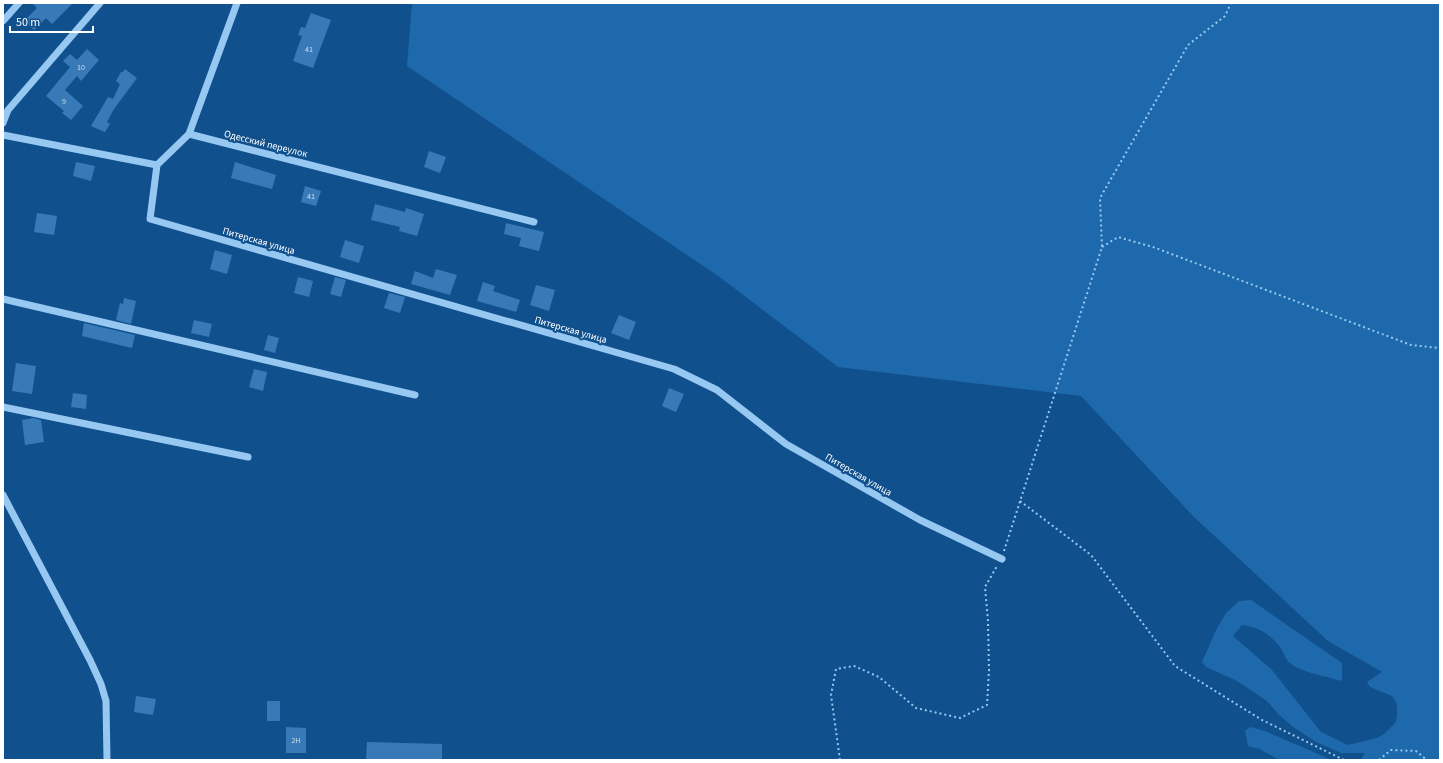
<svg xmlns="http://www.w3.org/2000/svg" width="1443" height="763" font-family="'Source Sans 3',sans-serif">
	<rect width="100%" height="100%" fill="#10508d"/>
	<path fill="#1e69ab" d="M412 3H1440V760H1361L1365 753H1341L1316 742 1293 727 1279 715 1267 701 1237 681 1206 667 1202 662 1216 630 1226 613 1239 601 1251 600 1342 663V681C1329 677 1299 672 1290 663 1286 660 1284 654 1282 650 1272 635 1259 627 1242 625L1233 636 1272 670 1321 732 1348 745 1377 738 1384 734 1395 723 1397 716V704L1392 696 1370 687 1367 682 1382 672 1328 641 1194 517 1081 396 838 367 721 278 407 66Z
		M1250 727 1265 731 1332 760H1279L1260 749 1248 746 1245 731Z"/>
	<path fill="#387ab7" d="M32 3H73L52 24 46 18 34 30 24 21 37 8Z
		M311 13 331 20 313 68 293 61 302 36 298 35 301 27 305 28Z
		M87 49 99 60 81 81 77 76 65 90 83 106 71 120 62 113 64 111 46 96 70 67 63 61 70 54 77 60Z
		M125 69 137 78 114 109 107 122 110 124 105 132 100 130 91 126 108 97 113 99 120 84 116 81 121 72H123Z
		M429 151 446 157 440 173 424 167Z
		M76 162 95 166 91 181 73 176Z
		M235 162 276 175 272 189 231 178Z
		M305 186 321 191 316 206 301 202Z
		M375 204 405 212 406 208 424 214 417 236 399 231 400 227 371 220Z
		M37 213 57 216 54 235 34 232Z
		M506 223 544 232 539 251 519 246 521 238 504 234Z
		M345 240 364 246 359 263 340 257Z
		M215 250 232 255 227 274 210 269Z
		M436 269 457 275 450 295 411 284 415 271 433 278Z
		M298 277 313 281 309 297 294 293Z
		M335 277 346 280 341 297 330 294Z
		M483 282 495 286 493 291 520 300 516 312 477 301Z
		M536 285 555 290 549 311 530 305Z
		M389 293 405 297 400 313 384 308Z
		M124 298 136 301 131 324 116 320 120 303 123 304Z
		M619 315 636 322 629 340 611 333Z
		M194 320 212 324 209 337 191 333Z
		M84 323 135 335 132 348 82 336Z
		M268 335 279 338 275 353 264 350Z
		M16 363 36 366 32 394 12 391Z
		M254 369 267 372 263 391 249 387Z
		M669 388 684 394 676 412 662 406Z
		M73 393 87 395 86 409 71 407Z
		M33 418 41 420 44 442 25 445 22 420Z
		M136 696 156 699 153 715 134 712Z
		M267 701H280V721H267Z
		M286 727 306 728V753H286Z
		M367 742 442 744V760H366Z"/>
	<g fill="none" stroke-linecap="round" stroke-linejoin="round">
		<path stroke="#97c8f2" stroke-width="2" stroke-dasharray="2 3" stroke-linecap="butt" d="M1102 247 1118 237 1153 247 1411 345 1440 348
			M1020 501 1091 555 1175 666 1262 720 1344 760
			M1004 551 1102 247 1100 198 1188 45 1225 16 1231 3
			M840 760 831 695 836 669 854 666 879 677 916 708 960 718 987 705 989 670 988 621 985 587 997 566
			M1379 760 1391 750 1416 751 1427 760"/>
		<path stroke="#97c8f2" stroke-width="7" d="M3 21 19 3
			M3 123 8 110 100 3
			M189 134 237 3
			M3 135 157 165 189 134 534 222
			M157 165 150 219 674 369 717 390 786 444 920 520 1002 559
			M3 299 415 395
			M3 407 248 457
			M3 495 90 660 101 684 106 701 107 760"/>
	</g>
	<g text-anchor="middle" stroke-width="4" stroke-linejoin="round" paint-order="stroke">
		<g font-size="8" fill="#cddeed">
			<text x="309" y="52">41</text>
			<text x="81" y="70">10</text>
			<text x="64" y="104">9</text>
			<text x="311" y="199">41</text>
			<text x="296" y="743">2Н</text>
		</g>
		<g font-size="10" fill="#fff" stroke="#10508d">
			<text transform="translate(266 143) rotate(14)" y="4">Одесский переулок</text>
			<text transform="translate(259 240) rotate(16)" y="4">Питерская улица</text>
			<text transform="translate(571 329) rotate(16)" y="4">Питерская улица</text>
			<text transform="translate(859 474) rotate(30)" y="4">Питерская улица</text>
		</g>
	</g>
	<rect width="1443" height="763" fill="none" stroke="#ffffff" stroke-width="8"/>
	<path d="M10 26v6h83v-6" fill="none" stroke="#ffffff" stroke-width="2"/>
	<text x="16" y="26" font-size="12" fill="#ffffff" stroke="#10508d" stroke-width="3" paint-order="stroke">50 m</text>
</svg>
